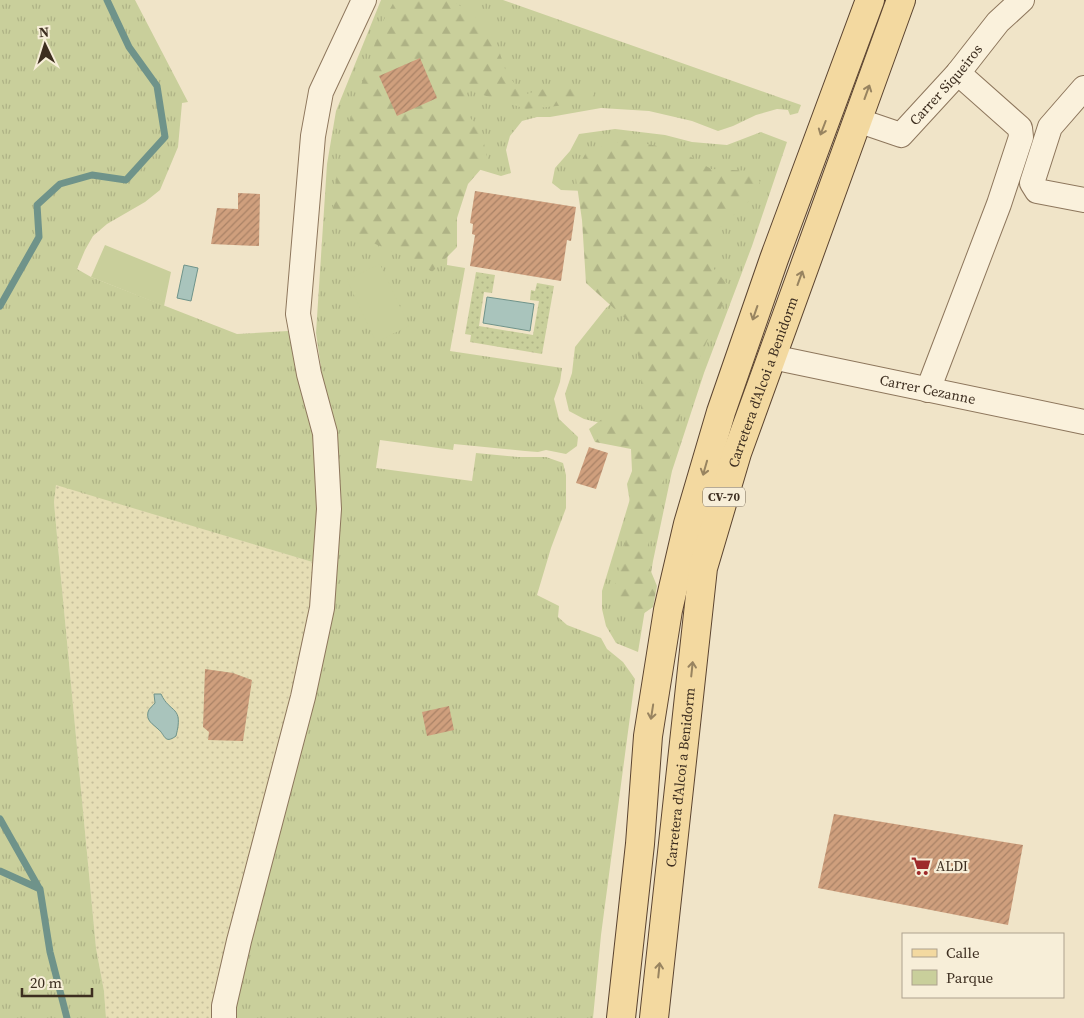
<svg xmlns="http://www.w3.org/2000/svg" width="1084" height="1018" font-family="'Source Serif 4',serif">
	<defs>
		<pattern id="farmland-dots" width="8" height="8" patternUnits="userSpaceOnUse" patternTransform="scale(1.25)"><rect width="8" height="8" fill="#e6deb5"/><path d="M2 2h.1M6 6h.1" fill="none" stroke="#c6bf9b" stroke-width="1.8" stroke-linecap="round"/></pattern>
		<pattern id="grass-tufts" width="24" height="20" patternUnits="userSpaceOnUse" patternTransform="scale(1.25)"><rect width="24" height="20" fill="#c9cf9b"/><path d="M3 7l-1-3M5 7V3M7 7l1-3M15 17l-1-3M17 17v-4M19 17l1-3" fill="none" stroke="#aeb285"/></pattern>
		<pattern id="forest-firs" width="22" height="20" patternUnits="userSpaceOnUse" patternTransform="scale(1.25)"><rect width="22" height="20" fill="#c9cf9b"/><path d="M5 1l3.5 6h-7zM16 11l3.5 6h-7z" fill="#aeb285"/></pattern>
		<pattern id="garden-dots" width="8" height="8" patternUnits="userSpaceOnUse" patternTransform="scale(1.25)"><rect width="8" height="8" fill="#c9cf9b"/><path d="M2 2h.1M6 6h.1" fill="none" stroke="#aeb285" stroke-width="1.8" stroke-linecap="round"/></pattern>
		<pattern id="building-hatch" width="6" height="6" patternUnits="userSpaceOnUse" patternTransform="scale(1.25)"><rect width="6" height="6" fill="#cf9f7d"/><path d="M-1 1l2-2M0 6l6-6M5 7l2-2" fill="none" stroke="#a98266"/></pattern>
	</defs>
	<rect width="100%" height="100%" fill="#f0e4c8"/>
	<path fill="url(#farmland-dots)" d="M56 484 319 564 296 696 278 745 267 801 242 899 217 981 213 1018H106L104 991 96 948 57 536 54 502Z"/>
	<path fill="url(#grass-tufts)" d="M0 0H135L188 102 182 103 178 147 160 190 145 202 107 224 93 236 85 250 77 269 91 277 237 334 288 331 296 363 312 421 318 463 319 564 56 485 54 502 57 536 96 948 104 991 106 1018H0Z
		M381 0H503L801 105 798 113 790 115 788 110 777 109 756 115 733 126 718 131 692 121 649 111 601 108 550 117H537L522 121 510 136 506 150 511 173 501 176 471 167 450 209 447 265 465 268 450 351 562 368 560 382 554 399 559 419 578 437 577 446 566 454 546 450 538 452 525 451 454 444 453 450 380 440 376 468 472 481 476 453 518 457H546L563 463 566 475V508L551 548 537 595 559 606 558 617 567 625 601 638 607 649 623 662 635 679 601 935 593 1018H234L240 976 287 789 319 682 335 592 324 389 316 333 327 164 336 111Z
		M615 129 665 135 692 142 727 145 761 132 787 142 752 246 704 373 672 471 653 561 638 652 616 643 606 626 602 609V591L630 499 641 441 613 426 584 419 569 411 565 394 572 373 575 347 606 308 630 288 584 191 561 190 552 183 555 168 570 151 579 134Z"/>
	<path fill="url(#forest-firs)" d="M395 0H452L492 29 506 72 523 95 561 84H592L595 98 567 105 526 109 468 90 463 110 481 130 488 161 468 184 457 218V247L432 272 421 264 364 239 332 220 336 180 348 125 381 25Z
		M625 140 679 150 711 169 754 171 760 182 749 201 717 230 714 269 730 287 687 388 652 527 645 557 657 586 653 607 633 621 613 593 632 515 627 484 632 471 631 449 595 442 589 429 610 413 632 415 641 418V366L629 322 586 283 582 220 575 172 587 151Z"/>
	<path fill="#c9cf9b" d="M105 245 171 272 164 306 91 277Z
		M380 264 409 326 376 342 347 280Z"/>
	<path fill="url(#garden-dots)" d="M476 272 495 275 492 293 484 292 479 326 533 335 539 301 530 300 531 290 535 291 537 283 554 286 542 354 470 342 471 335 465 334Z"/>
	<path fill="#a9c4bc" stroke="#6f938a" d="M184 265 198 268 191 301 177 298Z
		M487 297 534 304 530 331 483 323Z
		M154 694H161C170 714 184 705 176 736 164 745 165 734 158 729 153 724 146 721 148 712 149 708 153 706 155 703Z"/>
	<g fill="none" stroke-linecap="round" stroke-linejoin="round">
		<path stroke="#6f938a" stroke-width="7" d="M0 306 39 237 37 205 60 184 92 175 126 180 165 137 157 86 129 47 107 0
			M0 819 39 888
			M0 871 40 889 50 952 67 1018"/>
	</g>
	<path fill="url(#building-hatch)" d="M420 58 437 98 397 116 379 76Z
		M475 191 576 207 571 241 567 240 561 281 470 266 475 235 472 234 473 224 470 223Z
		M238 193 260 194 259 246 211 244 217 208 238 209Z
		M589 447 608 453 596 489 576 483Z
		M205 669 233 673 252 680 243 741 208 740 209 732 203 727Z
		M449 706 454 730 427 736 422 712Z
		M834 814 1023 845 1008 925 818 888Z"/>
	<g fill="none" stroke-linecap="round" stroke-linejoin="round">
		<defs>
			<g id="minor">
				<path d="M1084 88 1050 127 1032 183 1037 191 1084 200"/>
				<path id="s1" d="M857 120 901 135 958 73 998 22 1022 0"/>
				<path id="s2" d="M772 357 1084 422"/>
				<path d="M928 390 999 204 1021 137 1020 128 958 73"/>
				<path d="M224 1018V1006L239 941 303 697 322 608 329 509 325 433 309 374 298 314 313 136 321 92 364 0"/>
			</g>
			<g id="primary">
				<path d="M621 1018 640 844 648 736 668 610 688 524 721 412 774 259 870 0"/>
				<path id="s3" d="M654 1018 703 568 737 453 901 0"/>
			</g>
		</defs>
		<use href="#minor" stroke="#8d765c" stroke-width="26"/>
		<use href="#primary" stroke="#5b4430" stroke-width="30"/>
		<use href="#minor" stroke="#faf1dc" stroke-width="24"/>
		<use href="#primary" stroke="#f3d9a0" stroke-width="28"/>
	</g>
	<defs><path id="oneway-shaft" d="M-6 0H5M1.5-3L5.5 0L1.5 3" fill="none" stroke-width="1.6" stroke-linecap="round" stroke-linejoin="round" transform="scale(1.25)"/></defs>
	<g stroke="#988460">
		<use href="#oneway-shaft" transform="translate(867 92) rotate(-70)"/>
		<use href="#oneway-shaft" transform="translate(823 128) rotate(111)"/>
		<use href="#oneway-shaft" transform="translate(800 278) rotate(-70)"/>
		<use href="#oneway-shaft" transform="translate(755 313) rotate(109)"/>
		<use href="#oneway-shaft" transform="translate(705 468) rotate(106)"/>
		<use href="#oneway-shaft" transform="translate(692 669) rotate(-84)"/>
		<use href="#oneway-shaft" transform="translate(652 712) rotate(99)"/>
		<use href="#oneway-shaft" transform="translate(659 970) rotate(-84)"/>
	</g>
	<defs>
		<symbol id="supermarket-bare" viewBox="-9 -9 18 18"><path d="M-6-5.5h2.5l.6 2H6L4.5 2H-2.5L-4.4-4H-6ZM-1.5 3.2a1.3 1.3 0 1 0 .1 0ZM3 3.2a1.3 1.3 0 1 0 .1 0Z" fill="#9e2a2b" stroke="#f7eed8" stroke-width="2.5" paint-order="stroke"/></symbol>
	</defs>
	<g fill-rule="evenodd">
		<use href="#supermarket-bare" x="907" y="852" width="28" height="28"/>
	</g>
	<g text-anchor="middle" stroke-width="4.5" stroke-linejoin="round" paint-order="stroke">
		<rect fill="#f7eed8" stroke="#756857" stroke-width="1" x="703" y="487.5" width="42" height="19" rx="4"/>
		<g font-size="12" font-weight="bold" fill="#3d2e20">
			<text x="724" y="501">CV-70</text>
		</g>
		<g font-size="14" fill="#3d2e20" stroke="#f7eed8">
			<text dy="5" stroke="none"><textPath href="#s1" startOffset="114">Carrer Siqueiros</textPath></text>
			<text dy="5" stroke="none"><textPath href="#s3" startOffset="648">Carretera d'Alcoi a Benidorm</textPath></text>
			<text dy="5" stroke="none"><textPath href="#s2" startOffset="159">Carrer Cezanne</textPath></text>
			<text dy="5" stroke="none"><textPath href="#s3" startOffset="242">Carretera d'Alcoi a Benidorm</textPath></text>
		</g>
		<g font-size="14" fill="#3d2e20" stroke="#f7eed8" text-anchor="start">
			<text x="936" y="871">ALDI</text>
		</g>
	</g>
	<rect x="902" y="933" width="162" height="65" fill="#f7eed8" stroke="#ada18e"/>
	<rect x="912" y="949" width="25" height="8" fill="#f3d9a0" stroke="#ada18e"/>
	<text x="946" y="958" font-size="15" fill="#3d2e20">Calle</text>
	<rect x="912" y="970" width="25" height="15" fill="#c9cf9b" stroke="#ada18e"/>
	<text x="946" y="983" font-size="15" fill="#3d2e20">Parque</text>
	<g transform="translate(45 45) rotate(356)" stroke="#f7eed8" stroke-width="4" paint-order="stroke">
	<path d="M0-4L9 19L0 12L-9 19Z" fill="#3d2e20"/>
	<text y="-8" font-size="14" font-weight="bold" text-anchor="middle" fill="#3d2e20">N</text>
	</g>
	<path d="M22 988v8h70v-8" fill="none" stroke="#3d2e20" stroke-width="2.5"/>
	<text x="30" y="988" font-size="15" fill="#3d2e20" stroke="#f7eed8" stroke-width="4" paint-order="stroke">20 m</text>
</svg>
